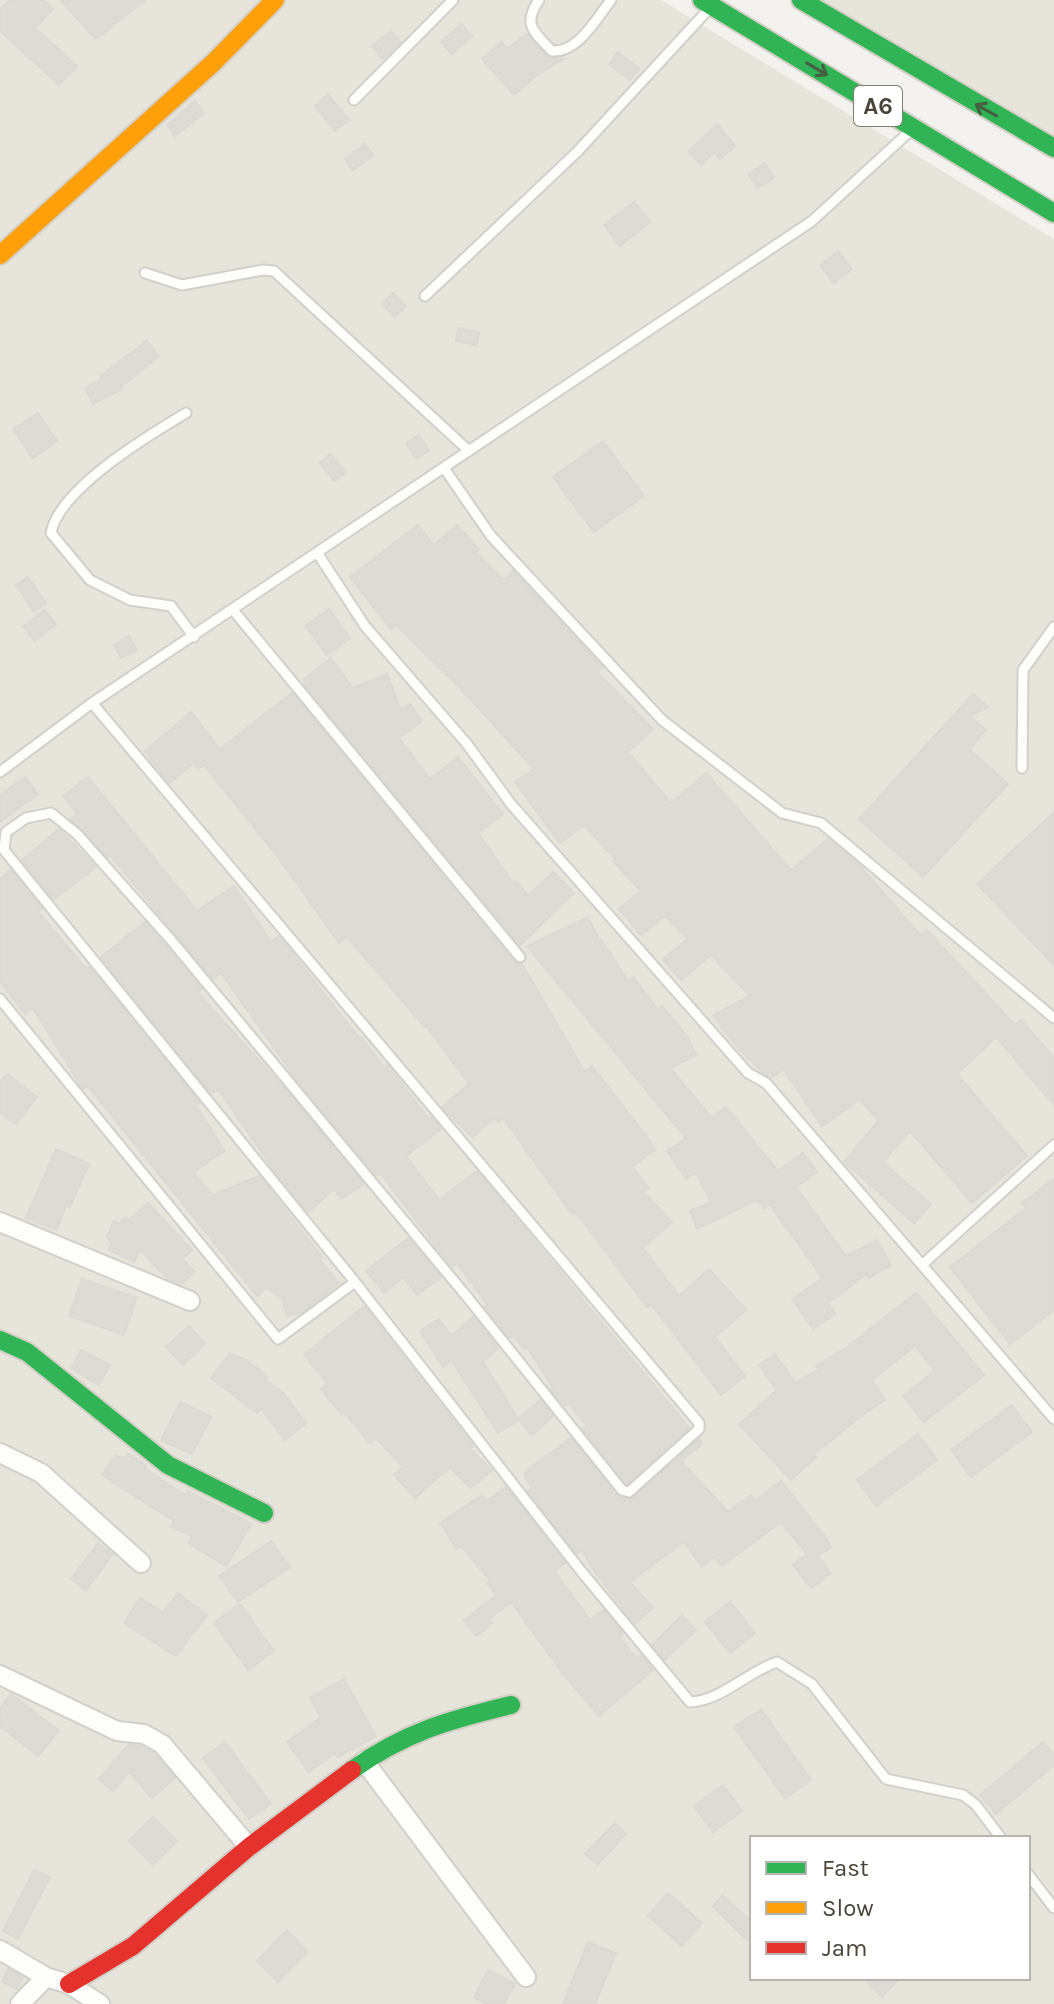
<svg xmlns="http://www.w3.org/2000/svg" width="1054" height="2004" font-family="Karla,sans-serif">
	<rect width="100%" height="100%" fill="#f4f2ee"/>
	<path fill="#e7e4dc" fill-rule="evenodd" d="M0 0H661L1054 239V2004H0ZM752 1838H1028V1978H752Z
		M816 0H1054V144Z"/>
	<path fill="#dedbd6" stroke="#dcd9d4" stroke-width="2" d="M10 0H44L53 9 35 28 77 66 59 85 0 31V10Z
		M60 0H145L96 39Z
		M461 24 472 36 452 54 441 42Z
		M391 31 401 42 382 59 372 46Z
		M527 34 547 57 564 59 537 75 514 95 482 59 501 42 507 49Z
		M618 52 639 69 630 80 609 64Z
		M328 95 349 120 335 131 315 106Z
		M195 101 204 113 175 136 167 125Z
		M717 124 735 146 720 159 714 152 701 165 689 151Z
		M365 144 373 155 353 170 345 159Z
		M765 163 774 178 758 188 748 174Z
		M634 202 650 222 620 246 604 225Z
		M838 251 852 269 834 283 820 266Z
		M393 293 406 306 395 317 382 304Z
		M458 328 479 332 477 345 456 341Z
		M147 341 159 356 121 387 122 389 93 404 85 388 102 379 100 376Z
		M38 413 57 441 33 458 13 429Z
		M419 435 429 451 416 459 406 443Z
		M603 441 644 496 594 532 553 477Z
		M330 454 346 472 335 481 320 463Z
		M418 525 434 545 457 525 479 549 476 552 504 580 513 571 602 667 597 672 653 729 628 752 671 803 706 773 791 870 828 839 859 865 921 936 927 930 1015 1025 1021 1020 1054 1058V1105L996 1037 957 1074 1027 1156 972 1203 910 1131 883 1162 931 1204 914 1223 844 1162 879 1120 860 1100 822 1126 783 1069 772 1078 761 1072 751 1059 749 1060 723 1030 714 1015 750 996 711 955 681 980 663 959 688 939 665 916 641 935 619 909 641 891 613 861 615 859 584 825 560 843 515 782 534 769 460 688 396 625 391 629 350 577Z
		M28 577 46 603 34 611 16 585Z
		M329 609 350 638 327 655 305 626Z
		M44 610 56 624 35 641 23 627Z
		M129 636 137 650 121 658 114 645Z
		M331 658 353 688 387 674 401 710 410 704 422 721 399 738 430 779 458 757 503 814 478 833 513 883 516 881 528 896 553 872 574 893 520 945 304 684 306 683 304 679Z
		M292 693 514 962 522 964 585 1072 592 1066 656 1149 632 1167 649 1188 644 1192 672 1222 643 1248 679 1296 709 1269 746 1310 715 1337 745 1376 721 1395 651 1304 647 1307 576 1212 572 1214 503 1118 498 1122 495 1118 472 1137 442 1107 469 1084 426 1026 425 1027 347 937 339 943 278 857 204 765 198 769 193 764 169 783 145 751 191 712 220 749Z
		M973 694 988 707 970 716 986 730 969 749 1008 784 923 877 859 819Z
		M25 777 38 794 0 822V795Z
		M88 777 197 911 234 886 271 942 279 936 359 1038 361 1037 384 1068 387 1065 429 1119 431 1117 441 1129 406 1156 439 1200 477 1171 689 1428 627 1484 583 1429 587 1426 568 1403 565 1406 551 1390 553 1388 527 1347 524 1349 513 1334 510 1338 485 1307 487 1304 457 1263 452 1267 380 1173 376 1175 297 1080 221 973 213 979 111 856 108 858 70 819 77 813 63 796Z
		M1054 812V965L977 884Z
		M59 829 96 867 54 899 22 860Z
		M11 870 42 909 38 912 86 969 89 967 200 1103 196 1106 225 1151 193 1172 212 1195 259 1176 322 1257 319 1259 339 1283 302 1312 287 1316 281 1295 278 1297 267 1287 257 1296 88 1086 83 1089 33 1008 25 1014 0 981V879Z
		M588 917 599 940 601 939 628 981 633 977 658 1009 662 1006 687 1036 696 1055 670 1068 712 1118 726 1107 778 1171 803 1153 817 1172 796 1187 846 1256 877 1240 891 1265 869 1278 867 1274 828 1303 836 1314 813 1329 792 1299 823 1278 769 1204 764 1208 757 1200 697 1229 690 1211 711 1202 696 1173 686 1179 667 1151 686 1138 527 946Z
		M145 922 202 989 197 992 284 1088 364 1184 341 1199 334 1189 308 1212 274 1170 218 1089 212 1094 101 957Z
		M7 1074 37 1097 16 1124 0 1112V1082Z
		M56 1149 89 1164 70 1207 66 1205 57 1230 26 1218Z
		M1054 1179V1310L1010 1344 950 1267 1026 1208 1022 1203Z
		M148 1203 192 1250 183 1259 195 1272 181 1284 167 1278 140 1250 134 1262 108 1249 111 1244 107 1237 114 1221 119 1224 125 1218 129 1220Z
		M408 1238 441 1277 417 1295 403 1277 384 1293 366 1271Z
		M82 1279 137 1298 124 1335 69 1316Z
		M916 1293 984 1375 924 1422 903 1396 935 1371 915 1346 872 1380 885 1400 864 1414 814 1454 816 1457 791 1480 739 1424 777 1390 759 1365 775 1354 795 1383 819 1370 816 1366 846 1348Z
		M364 1306 473 1446 470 1449 492 1470 471 1488 450 1467 415 1498 394 1475 403 1467 376 1438 370 1443 344 1412 341 1414 321 1389 328 1384 304 1355Z
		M473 1317 498 1348 483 1362 518 1419 540 1400 553 1416 532 1435 519 1420 498 1433 452 1361 443 1367 420 1331 439 1319 451 1336Z
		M189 1326 205 1344 183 1365 166 1347Z
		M81 1350 110 1365 99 1385 71 1368Z
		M229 1354 246 1360 267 1376 264 1379 283 1393 306 1423 285 1440 261 1409 257 1413 211 1378Z
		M180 1402 211 1417 192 1454 161 1440Z
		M1012 1405 1032 1432 971 1477 951 1450Z
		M918 1434 937 1460 876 1506 857 1480Z
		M571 1438 616 1495 627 1499 634 1498 699 1439 702 1444 681 1461 728 1512 751 1495 755 1501 781 1481 826 1538 831 1548 817 1555 831 1573 811 1588 793 1565 807 1554 781 1522 722 1566 713 1557 702 1567 684 1542 630 1582 653 1608 635 1624 597 1575 582 1550 577 1554 528 1491 532 1488 525 1477V1472Z
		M129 1454 146 1466 144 1468 185 1495 187 1491 252 1524 226 1566 188 1543 192 1536 171 1527 174 1521 102 1475 115 1456 124 1458Z
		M506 1487 565 1563 554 1571 590 1620 604 1610 623 1633 619 1637 637 1659 641 1655 653 1670 599 1716 560 1670 511 1602 489 1619 492 1623 476 1636 464 1620 497 1595 487 1583 490 1580 461 1546 457 1549 440 1523 482 1495 486 1501Z
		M271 1541 290 1567 238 1602 219 1576Z
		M98 1543 113 1554 86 1590 71 1579Z
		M178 1593 207 1615 176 1656 124 1623 140 1598 163 1612Z
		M730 1602 755 1633 730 1653 705 1622Z
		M240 1604 274 1651 248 1670 214 1623Z
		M682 1615 696 1630 664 1660 652 1645Z
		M344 1679 376 1736 338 1757 335 1753 309 1772 287 1742 321 1717 310 1698Z
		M11 1694 59 1731 38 1756 0 1726V1708Z
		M761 1709 811 1780 785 1798 734 1727Z
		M225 1742 271 1804 249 1819 203 1758Z
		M1043 1742 1054 1755V1765L996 1814 980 1795Z
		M129 1744 140 1746 156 1755 175 1778 152 1798 129 1772 113 1791 99 1779Z
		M723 1785 742 1811 713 1832 694 1806Z
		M153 1817 177 1841 153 1865 129 1841Z
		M615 1823 626 1834 597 1865 585 1854Z
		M34 1870 50 1877 18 1939 3 1931Z
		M668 1893 702 1923 682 1946 648 1916Z
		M723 1895 752 1923V1945L713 1906Z
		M287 1930 308 1952 278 1982 257 1961Z
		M588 1942 616 1953 595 2004H563Z
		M8 1969 23 1977 17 1989 2 1981Z
		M488 1970 515 1984 504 2004H487L474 1997Z
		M863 1978H900L882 1997Z"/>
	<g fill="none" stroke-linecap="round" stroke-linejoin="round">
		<defs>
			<path id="lane" d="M539 0C522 25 534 32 552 51 578 53 596 19 611 0
				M354 100 453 0
				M145 273 182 285 263 270 274 271 469 451
				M425 296 577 152 707 11
				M186 413C149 435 59 489 51 533L90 580 130 600 171 606 194 637
				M444 468 491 536 662 720 782 813 821 823 1054 1018
				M318 554 365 626 467 744 511 804 748 1073 766 1083 1054 1419
				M233 610 520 957
				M92 703 699 1423V1429L629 1492 622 1490 468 1298 171 940 77 834 51 813 26 818 6 832 4 850 355 1282 581 1571 690 1702C721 1701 747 1672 777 1662L812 1684 886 1779 963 1795 976 1805 1001 1838
				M1022 768 1023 670 1054 627
				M0 772 92 703 812 221 908 133
				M0 999 278 1339 355 1282
				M922 1265 1054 1145
				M1028 1874 1054 1908"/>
			<path id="street" d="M0 1222 190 1301
				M0 1453 41 1473 141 1563
				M0 1675 117 1731 144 1734 162 1744 249 1847
				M364 1761 526 1977
				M0 1950 46 1977 69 1984 100 2004
				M20 2004 46 1977"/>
			<path id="fast" d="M702 0 1054 213
				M801 0 1054 148
				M0 1340 27 1352 168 1465 264 1513
				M352 1770C405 1732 449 1720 511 1705"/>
			<path id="slow" d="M0 255 213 63 275 0"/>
			<path id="jam" d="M69 1984 133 1946 249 1847 352 1770"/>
		</defs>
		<use href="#lane" stroke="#d2d0cb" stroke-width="13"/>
		<use href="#street" stroke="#d2d0cb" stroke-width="22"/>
		<use href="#fast" stroke="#d3cfc5" stroke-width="22"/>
		<use href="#slow" stroke="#d3cfc5" stroke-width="22"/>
		<use href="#jam" stroke="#d3cfc5" stroke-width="22"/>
		<use href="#lane" stroke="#fdfdfc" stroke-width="9"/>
		<use href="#street" stroke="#fdfdfc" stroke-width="18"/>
		<use href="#fast" stroke="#30b455" stroke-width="18"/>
		<use href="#slow" stroke="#ff9f0a" stroke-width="18"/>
		<use href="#jam" stroke="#e5322d" stroke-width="18"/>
	</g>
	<defs><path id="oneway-shaft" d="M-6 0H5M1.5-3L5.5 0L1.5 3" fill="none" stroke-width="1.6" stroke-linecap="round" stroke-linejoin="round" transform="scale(2)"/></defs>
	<g stroke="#446040">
		<use href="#oneway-shaft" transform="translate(817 69) rotate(31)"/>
		<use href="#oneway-shaft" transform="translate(986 110) rotate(-151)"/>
	</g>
	<g text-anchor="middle" stroke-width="7" stroke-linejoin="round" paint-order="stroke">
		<rect fill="#fff" stroke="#817c74" stroke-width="2" x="854" y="86" width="48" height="40" rx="6"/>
		<g font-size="24" font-weight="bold" fill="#4b4439">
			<text x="878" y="114">A6</text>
		</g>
	</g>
	<rect x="750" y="1836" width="280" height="144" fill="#ffffff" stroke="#b7b4b0" stroke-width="2"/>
	<rect x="766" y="1862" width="40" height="12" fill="#30b455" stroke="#b7b4b0" stroke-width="2"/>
	<text x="822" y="1876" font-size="24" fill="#4b4439">Fast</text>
	<rect x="766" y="1902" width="40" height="12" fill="#ff9f0a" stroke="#b7b4b0" stroke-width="2"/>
	<text x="822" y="1916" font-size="24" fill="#4b4439">Slow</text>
	<rect x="766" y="1942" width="40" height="12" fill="#e5322d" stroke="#b7b4b0" stroke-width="2"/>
	<text x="822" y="1956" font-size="24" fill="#4b4439">Jam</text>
</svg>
